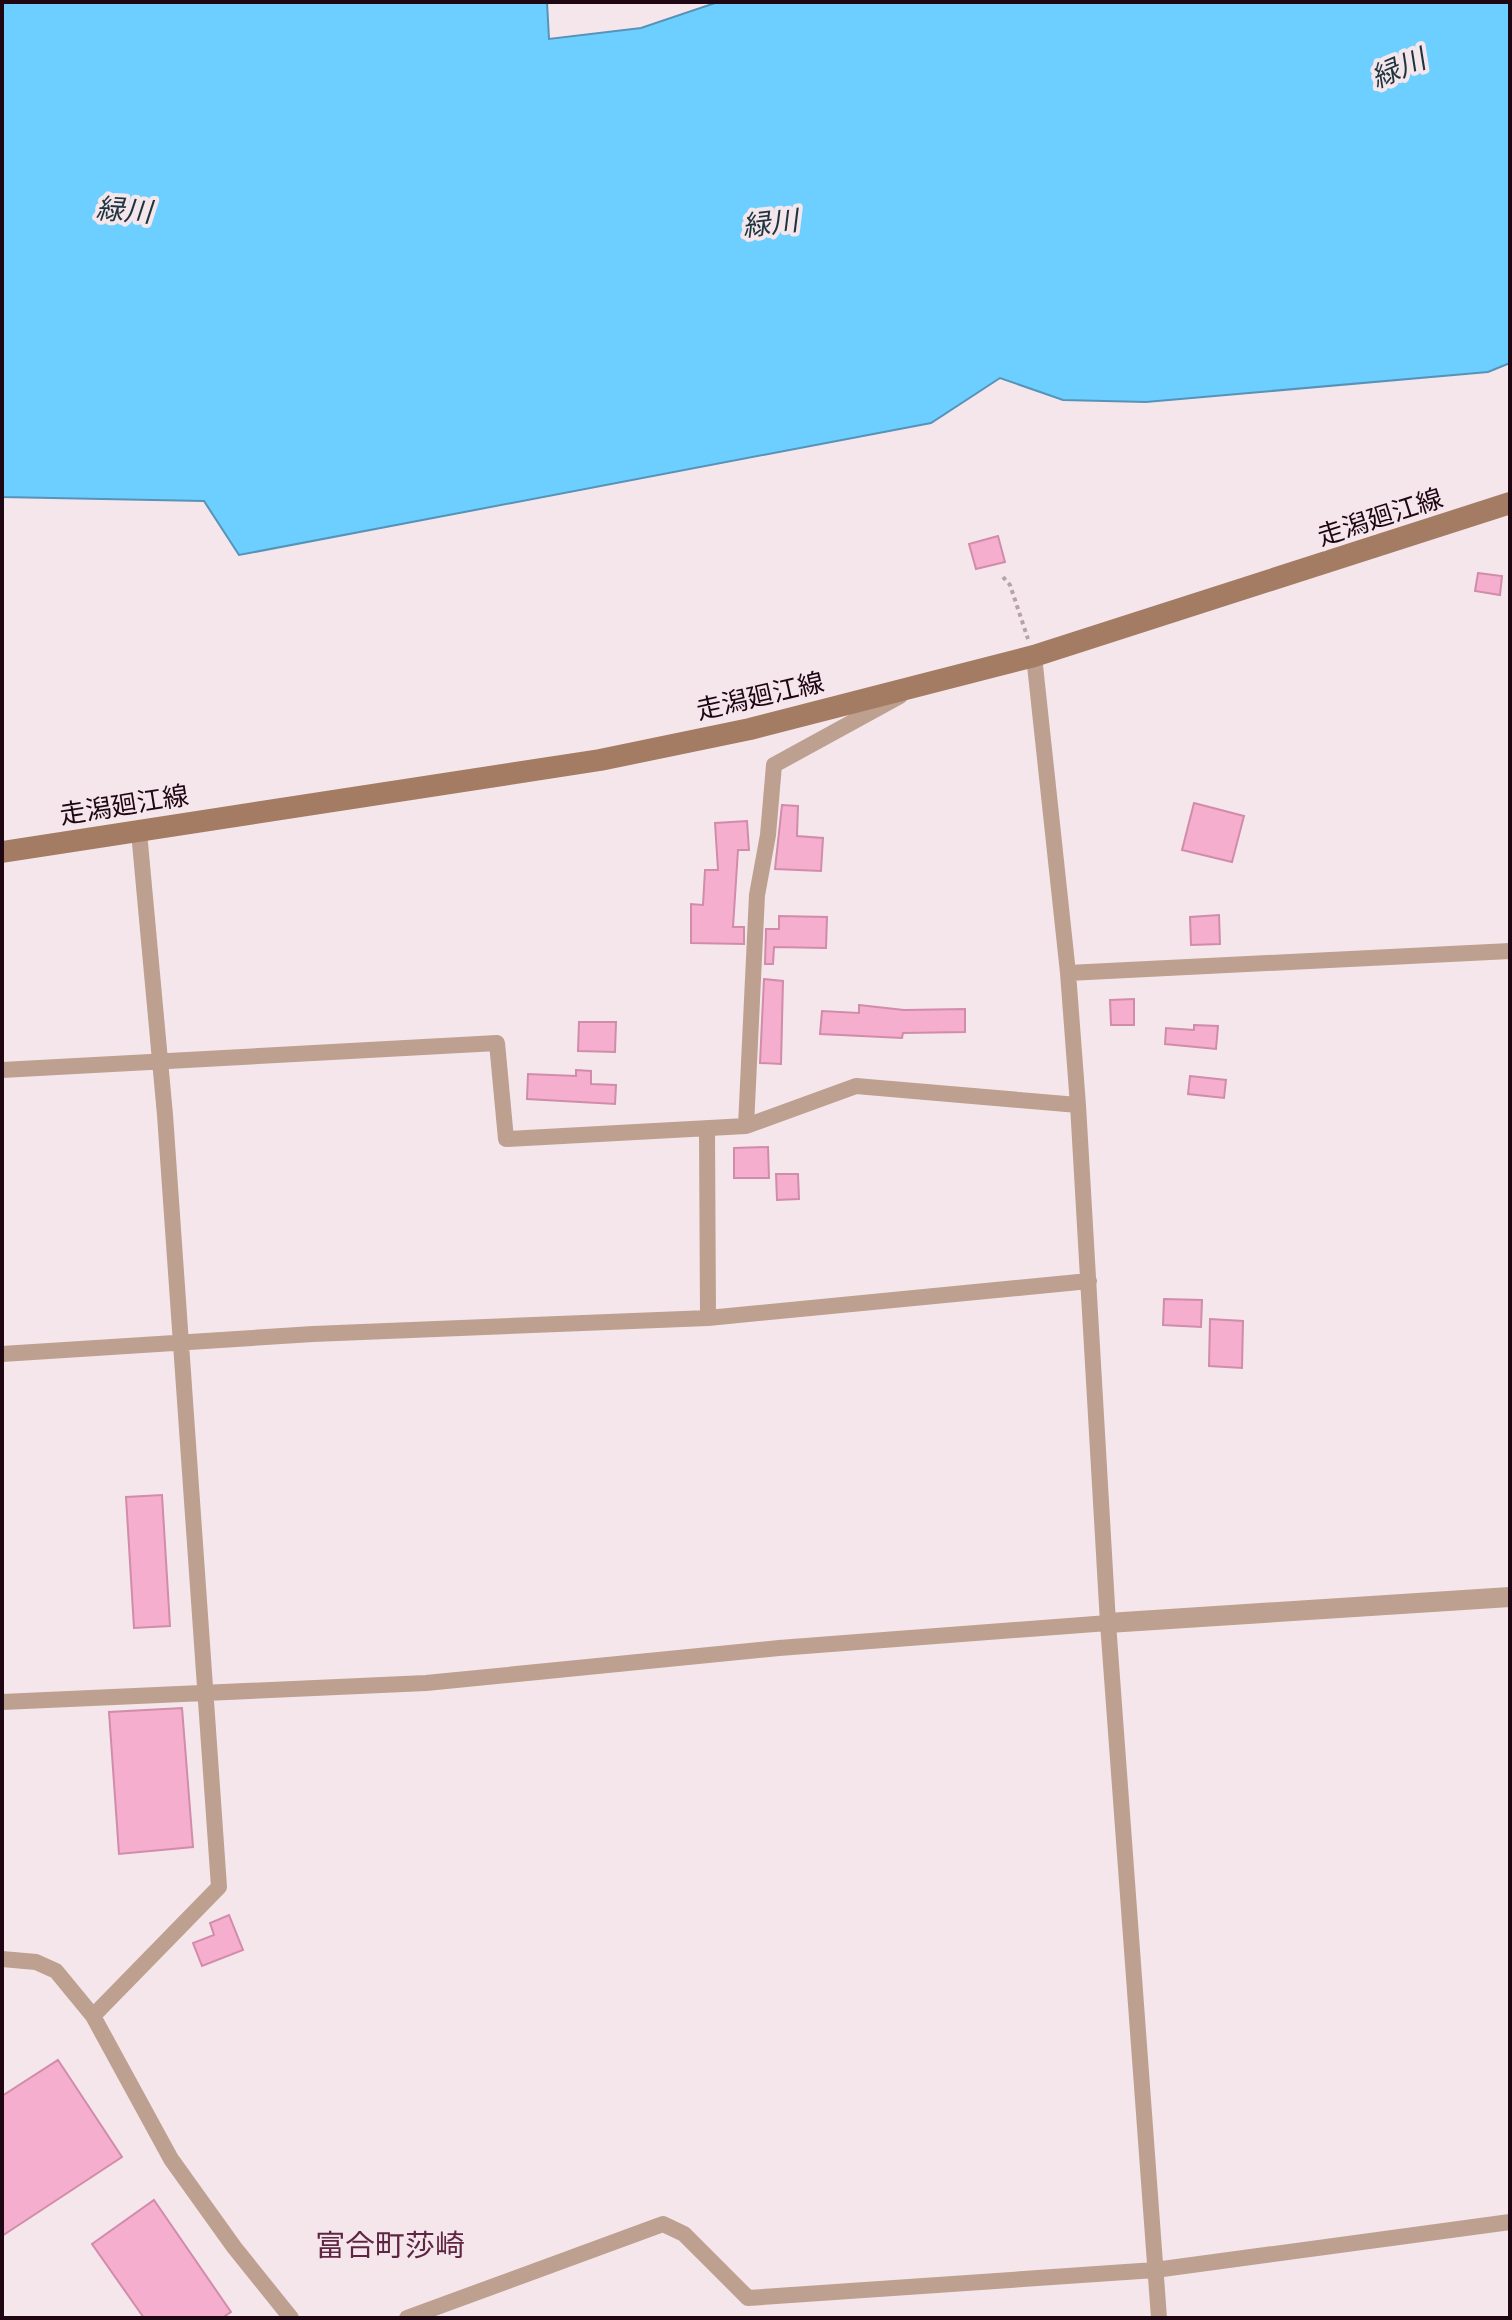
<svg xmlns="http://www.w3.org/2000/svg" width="1512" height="2320" font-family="Overpass,'Noto Sans JP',sans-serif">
	<rect width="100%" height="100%" fill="#f5e6ec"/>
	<path fill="#6dcfff" stroke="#5593b8" stroke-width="2" d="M2 2H547L549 39 641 28 718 2H1510V363L1488 372 1146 402 1063 400 1000 378 931 423 239 555 204 501 2 497Z"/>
	<path fill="#f5aecd" stroke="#d18caa" stroke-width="2" d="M998 536 1005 562 976 569 969 544Z
		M1478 573 1502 576 1500 595 1475 591Z
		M1194 803 1244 816 1232 862 1182 850Z
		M782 805 798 806 797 836 823 838 821 871 775 869Z
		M747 821 749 850H738L733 927H744V944L691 943V904L703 905 705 870H718L715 823Z
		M1219 915 1220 944 1191 945 1190 917Z
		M779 916 827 917 826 948 774 947 773 964H765L766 929H779Z
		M764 979 783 981 781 1064 760 1063Z
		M1134 999V1025H1111L1110 1000Z
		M859 1005 904 1010 965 1009V1032L903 1033 902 1038 820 1034 822 1011 859 1013Z
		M579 1022H616L615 1052 578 1051Z
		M1194 1025 1218 1026 1216 1049 1165 1044 1166 1028 1194 1030Z
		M576 1070 591 1071V1084L616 1085 615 1104 527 1099 528 1074 576 1076Z
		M1190 1076 1226 1080 1224 1098 1188 1094Z
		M768 1147 769 1178H734V1148Z
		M776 1174H798L799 1199 777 1200Z
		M1164 1299 1202 1300 1201 1327 1163 1325Z
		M1210 1319 1243 1321 1242 1368 1209 1366Z
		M162 1495 170 1626 134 1628 126 1497Z
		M182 1708 193 1847 119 1854 109 1712Z
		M229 1915 243 1950 202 1966 193 1943 214 1935 210 1923Z
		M58 2060 122 2157 2 2236V2096Z
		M154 2200 231 2312 222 2318H144L92 2244Z"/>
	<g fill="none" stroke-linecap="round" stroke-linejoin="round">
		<path stroke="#b4a3aa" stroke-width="4" stroke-dasharray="4 4" stroke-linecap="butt" d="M1003 577 1010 585 1028 639"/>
		<path stroke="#bda08f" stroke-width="16" d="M1034 656 1068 973 1078 1105 1108 1623 1159 2318
			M1068 973 1510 951
			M2 1070 497 1043 506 1139 746 1126 856 1086 1078 1105
			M746 1126 757 895 768 835 774 765 900 696
			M707 1131 708 1318
			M2 1354 313 1334 708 1318 1089 1281
			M2 1702 426 1683 779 1648 1108 1623
			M2 1959 36 1962 56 1971 93 2016 171 2159 234 2247 291 2318
			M93 2016 219 1887 165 1115 139 832
			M407 2318 663 2224 684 2234 748 2298 1155 2270 1510 2222"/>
		<path stroke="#bda08f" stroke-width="20" d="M1108 1623 1510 1597"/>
		<path stroke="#a47b63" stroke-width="22" d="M2 852 600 760 750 729 1034 656 1510 503"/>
	</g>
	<g text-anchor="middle" stroke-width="8" stroke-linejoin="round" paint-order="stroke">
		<g font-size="26" fill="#1e0612" stroke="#f5e6ec">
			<text transform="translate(1380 517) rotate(-18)" y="9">走潟廻江線</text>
			<text transform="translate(760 696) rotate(-13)" y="9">走潟廻江線</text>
			<text transform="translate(124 805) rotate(-9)" y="9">走潟廻江線</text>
		</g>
		<g font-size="28" font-style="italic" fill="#1d343f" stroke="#f5e6ec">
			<text transform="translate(1398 68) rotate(-23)" y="10">緑川</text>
			<text transform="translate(124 210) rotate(4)" y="10">緑川</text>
			<text transform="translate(770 223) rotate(-7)" y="10">緑川</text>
		</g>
		<g font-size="30" fill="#5f2542" stroke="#f5e6ec">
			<text x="390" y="2256">富合町莎崎</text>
		</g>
	</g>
	<rect width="1512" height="2320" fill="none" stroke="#1e0612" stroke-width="8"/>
</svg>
